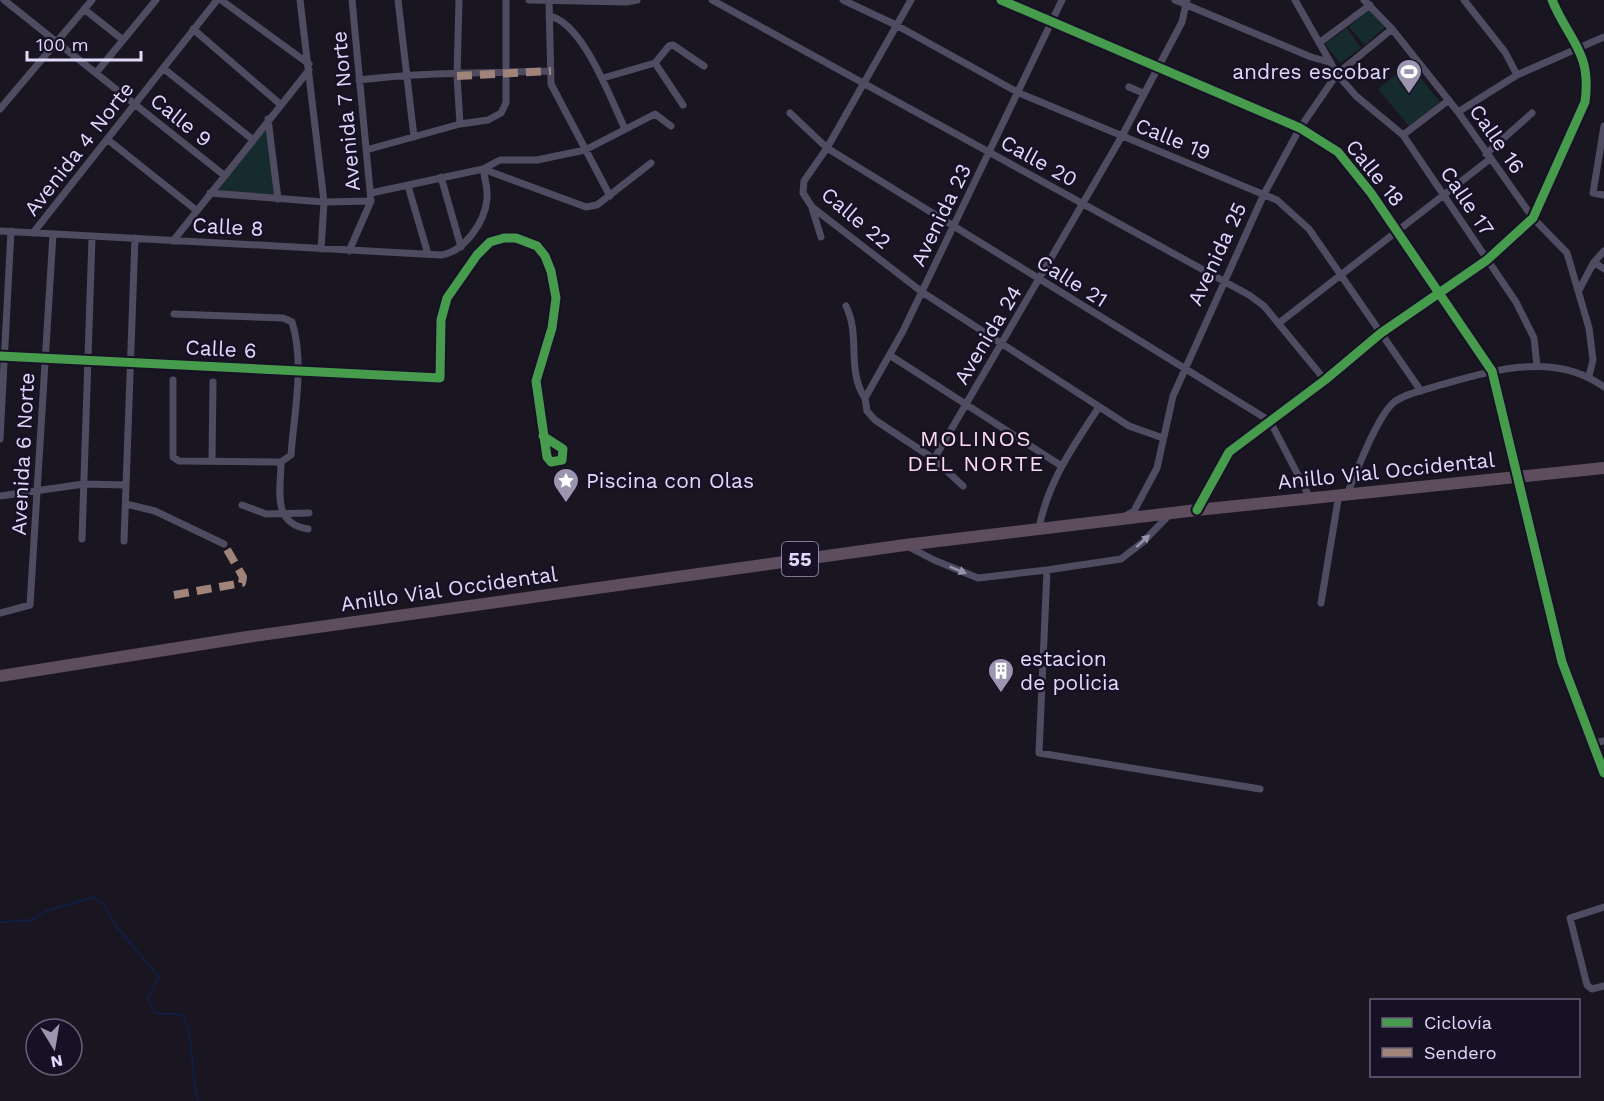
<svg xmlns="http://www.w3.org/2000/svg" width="1604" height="1101" font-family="'Work Sans',sans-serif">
	<rect width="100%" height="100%" fill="#191621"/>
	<path fill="#162b2e" d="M1368 9 1385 27 1365 45 1349 27Z
		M1347 28 1361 48 1340 63 1325 44Z
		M1409 64 1440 102 1410 127 1378 89Z
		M266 125 274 195 219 190Z"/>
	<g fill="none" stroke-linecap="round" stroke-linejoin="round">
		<path stroke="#111e43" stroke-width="2" d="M0 922 32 920 46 911 93 897 104 905 116 926 159 977 148 998 154 1013 183 1015C195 1043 190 1072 198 1101"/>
		<path stroke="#4f4c62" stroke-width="7" d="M4 0 225 176
			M221 0 309 64
			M300 0 324 202 321 249
			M398 0 414 137
			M459 0 457 76 460 124
			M529 0 627 2 637 0
			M549 0 551 84 610 196
			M712 0 1249 295 1264 306 1325 380
			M843 0 896 25 1019 93 1277 200 1309 229 1421 391
			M911 0 827 148 804 181 803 193 812 207 922 292 1129 426 1163 438
			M1175 0 1311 57 1329 62
			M1295 0 1337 74 1356 96 1403 135 1516 302 1534 338 1537 366
			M1364 0 1392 29 1458 112 1533 218 1567 253 1589 328 1593 360 1589 376
			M1464 0 1505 52 1517 75
			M84 9 123 40
			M549 16C583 22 611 100 625 129
			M193 29 280 104
			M1319 43 1370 5
			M655 63 683 105
			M163 68 252 139
			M96 73 156 0
			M603 78 655 63 669 46 673 45 704 66
			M359 80C422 72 487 73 551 71
			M1129 87 1143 93
			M0 109 92 0
			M1458 112 1517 75 1604 37
			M790 113 827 148 1270 421 1310 498
			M268 119 278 199
			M1604 126 1593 193 1604 195
			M1403 135 1449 100
			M107 139 196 210
			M366 150 460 124 488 120 501 113 506 103V0
			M1486 154 1532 113
			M483 169 586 207 597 205 651 163
			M441 177 461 247
			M408 186 428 254
			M210 193 324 202 371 201
			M371 193 483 169 500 160H537L585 150 655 114 671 126
			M812 208 821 237
			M0 231 441 255C464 252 485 222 487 199 488 189 485 179 483 169
			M33 233 217 0
			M173 241 309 70
			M349 251 371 201 352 0
			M1594 262 1604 269
			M1579 290 1594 262 1604 251
			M846 306C861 336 846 370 865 398
			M1279 323 1490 159
			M441 325C442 302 470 252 491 241 501 237 512 237 522 239 532 242 542 249 546 259 559 287 557 318 547 348 544 358 538 367 537 378 535 391 542 453 551 462L562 460 563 449 543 436
			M0 356 440 378 441 332
			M891 356 1060 465
			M173 380V457L179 461 281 462 291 455C294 413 305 363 292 322L283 318 174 314
			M0 439 11 231
			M934 459 1122 136 1182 22 1187 0
			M212 461 213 382
			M281 462C281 490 271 523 308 529
			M1517 478 1562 662 1604 773
			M963 486 934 459 875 420 867 411 865 398 903 331 1062 0
			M1347 494C1357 471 1376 419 1393 403 1405 393 1426 390 1440 385 1494 370 1555 351 1604 387
			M0 496 84 484 126 485
			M126 504 155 511 224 544
			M242 505 266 514 309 513
			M1197 510 1229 452 1325 380 1381 333 1487 260 1533 218 1585 102C1592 52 1569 41 1552 0
			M1125 516 1134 511 1157 468 1173 396 1264 194 1300 128 1337 74 1392 29
			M1039 528C1048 482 1073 446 1099 407
			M82 539 92 237
			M124 541 135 238
			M907 546 934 560 978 578 1047 570 1121 559 1143 542 1170 514
			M1047 570 1039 753 1260 789
			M1321 603 1339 494
			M0 613 30 605 53 234
			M1593 743 1604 741
			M1604 907 1570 918 1587 985 1592 989 1604 986"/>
		<path stroke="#534f67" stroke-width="9" d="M1001 0 1300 128 1338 152 1371 193 1492 371 1517 478"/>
		<path stroke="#5e4c5f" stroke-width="12" d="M0 676 247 637 905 545 1197 510 1604 468"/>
		<path stroke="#a18479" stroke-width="8" stroke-dasharray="15 8" stroke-linecap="butt" d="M457 76 551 71
			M174 595 242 583 243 577 224 544"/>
		<defs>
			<path id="cycleway" d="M1001 0 1300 128 1338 152 1371 193 1492 371 1562 662 1604 773
				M0 356 440 378 441 320 447 298 477 255 490 242 504 238H516L537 246 545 256 551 271 556 298 552 328 536 381 547 457 551 462 562 460 563 449 543 436
				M1197 510 1229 452 1325 380 1381 333 1487 260 1533 218 1585 102C1592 52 1569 41 1552 0"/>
		</defs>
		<use href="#cycleway" stroke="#171126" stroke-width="13"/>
		<use href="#cycleway" stroke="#469c4c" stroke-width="9"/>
	</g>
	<defs><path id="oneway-solid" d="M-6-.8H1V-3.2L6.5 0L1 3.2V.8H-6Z" transform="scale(1.5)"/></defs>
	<g fill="#9892af">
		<use href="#oneway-solid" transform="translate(1143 541) rotate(-42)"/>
		<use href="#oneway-solid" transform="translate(958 570) rotate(22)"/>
	</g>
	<defs>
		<symbol id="stadium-pin" viewBox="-11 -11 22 30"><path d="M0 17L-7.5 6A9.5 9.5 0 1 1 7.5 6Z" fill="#9b95af" stroke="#171126"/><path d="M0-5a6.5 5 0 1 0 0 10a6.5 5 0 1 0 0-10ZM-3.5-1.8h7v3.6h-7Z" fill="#fff"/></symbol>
		<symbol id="sight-pin" viewBox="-11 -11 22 30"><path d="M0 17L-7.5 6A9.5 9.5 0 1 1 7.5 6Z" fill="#9b95af" stroke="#171126"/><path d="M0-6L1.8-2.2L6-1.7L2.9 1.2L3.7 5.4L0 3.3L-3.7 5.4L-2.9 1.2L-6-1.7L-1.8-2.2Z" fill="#fff"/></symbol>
		<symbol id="building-pin" viewBox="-11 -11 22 30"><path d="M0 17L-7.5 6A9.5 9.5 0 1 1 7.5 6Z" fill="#9b95af" stroke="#171126"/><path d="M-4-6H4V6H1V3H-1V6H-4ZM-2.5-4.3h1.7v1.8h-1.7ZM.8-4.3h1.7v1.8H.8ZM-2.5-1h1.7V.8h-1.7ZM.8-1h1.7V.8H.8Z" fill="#fff"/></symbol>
	</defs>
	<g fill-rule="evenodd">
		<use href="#stadium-pin" x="1394" y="57" width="30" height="40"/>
		<use href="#sight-pin" x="551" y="466" width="30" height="40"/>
		<use href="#building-pin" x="986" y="656" width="30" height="40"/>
	</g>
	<g text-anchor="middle" stroke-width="5" stroke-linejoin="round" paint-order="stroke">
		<rect fill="#171126" stroke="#a49dbc" stroke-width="1.5" x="782" y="542" width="36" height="34" rx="4.5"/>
		<g font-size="20" font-weight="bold" fill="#e1d9fc">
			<text x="800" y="566">55</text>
		</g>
		<g font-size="21" fill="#e1d9fc" stroke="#171126" text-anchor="start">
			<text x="1390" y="79" text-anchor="end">andres escobar</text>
			<text x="586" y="488">Piscina con Olas</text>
			<text x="1020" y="666">estacion<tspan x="1020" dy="24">de policia</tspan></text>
		</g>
		<g font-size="21" fill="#e1d9fc" stroke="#171126">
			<text transform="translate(346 111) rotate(-95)" y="7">Avenida 7 Norte</text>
			<text transform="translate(181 120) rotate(39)" y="7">Calle 9</text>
			<text transform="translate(1173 139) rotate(22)" y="7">Calle 19</text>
			<text transform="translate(1497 139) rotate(55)" y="7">Calle 16</text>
			<text transform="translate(79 149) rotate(-52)" y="7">Avenida 4 Norte</text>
			<text transform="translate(1039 161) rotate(29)" y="7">Calle 20</text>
			<text transform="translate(1375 173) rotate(51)" y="7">Calle 18</text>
			<text transform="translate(1467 201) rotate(56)" y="7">Calle 17</text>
			<text transform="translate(941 215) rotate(-64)" y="7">Avenida 23</text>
			<text transform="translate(856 218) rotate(40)" y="7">Calle 22</text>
			<text transform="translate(228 227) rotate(3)" y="7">Calle 8</text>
			<text transform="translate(1217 254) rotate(-65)" y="7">Avenida 25</text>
			<text transform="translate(1072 281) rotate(32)" y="7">Calle 21</text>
			<text transform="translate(988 335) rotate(-59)" y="7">Avenida 24</text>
			<text transform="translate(221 349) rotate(3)" y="7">Calle 6</text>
			<text transform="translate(23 454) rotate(-87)" y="7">Avenida 6 Norte</text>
			<text transform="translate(1386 471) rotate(-6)" y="7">Anillo Vial Occidental</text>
			<text transform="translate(449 589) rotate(-8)" y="7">Anillo Vial Occidental</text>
		</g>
		<g font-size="22" letter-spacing="1.5" fill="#fddbed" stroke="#171126">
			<text x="976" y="446">MOLINOS<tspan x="976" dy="25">DEL NORTE</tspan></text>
		</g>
	</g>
	<rect x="1370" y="999" width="210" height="78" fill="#171126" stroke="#68617c" stroke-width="1.5"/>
	<rect x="1382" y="1018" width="30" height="9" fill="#469c4c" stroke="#68617c" stroke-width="1.5"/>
	<text x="1424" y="1029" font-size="18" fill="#e1d9fc">Ciclovía</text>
	<rect x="1382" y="1048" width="30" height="9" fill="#a18479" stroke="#68617c" stroke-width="1.5"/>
	<text x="1424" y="1059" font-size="18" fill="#e1d9fc">Sendero</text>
	<g transform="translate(54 1047) rotate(169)"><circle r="28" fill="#171126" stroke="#68617c" stroke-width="1.5"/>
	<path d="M0-4.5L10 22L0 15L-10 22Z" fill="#9b95af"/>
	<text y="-9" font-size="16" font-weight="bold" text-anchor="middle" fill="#e1d9fc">N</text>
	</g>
	<path d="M27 51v9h114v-9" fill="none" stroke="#e1d9fc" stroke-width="3"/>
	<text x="36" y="51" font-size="18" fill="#e1d9fc" stroke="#171126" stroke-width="4.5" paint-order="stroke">100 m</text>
</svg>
